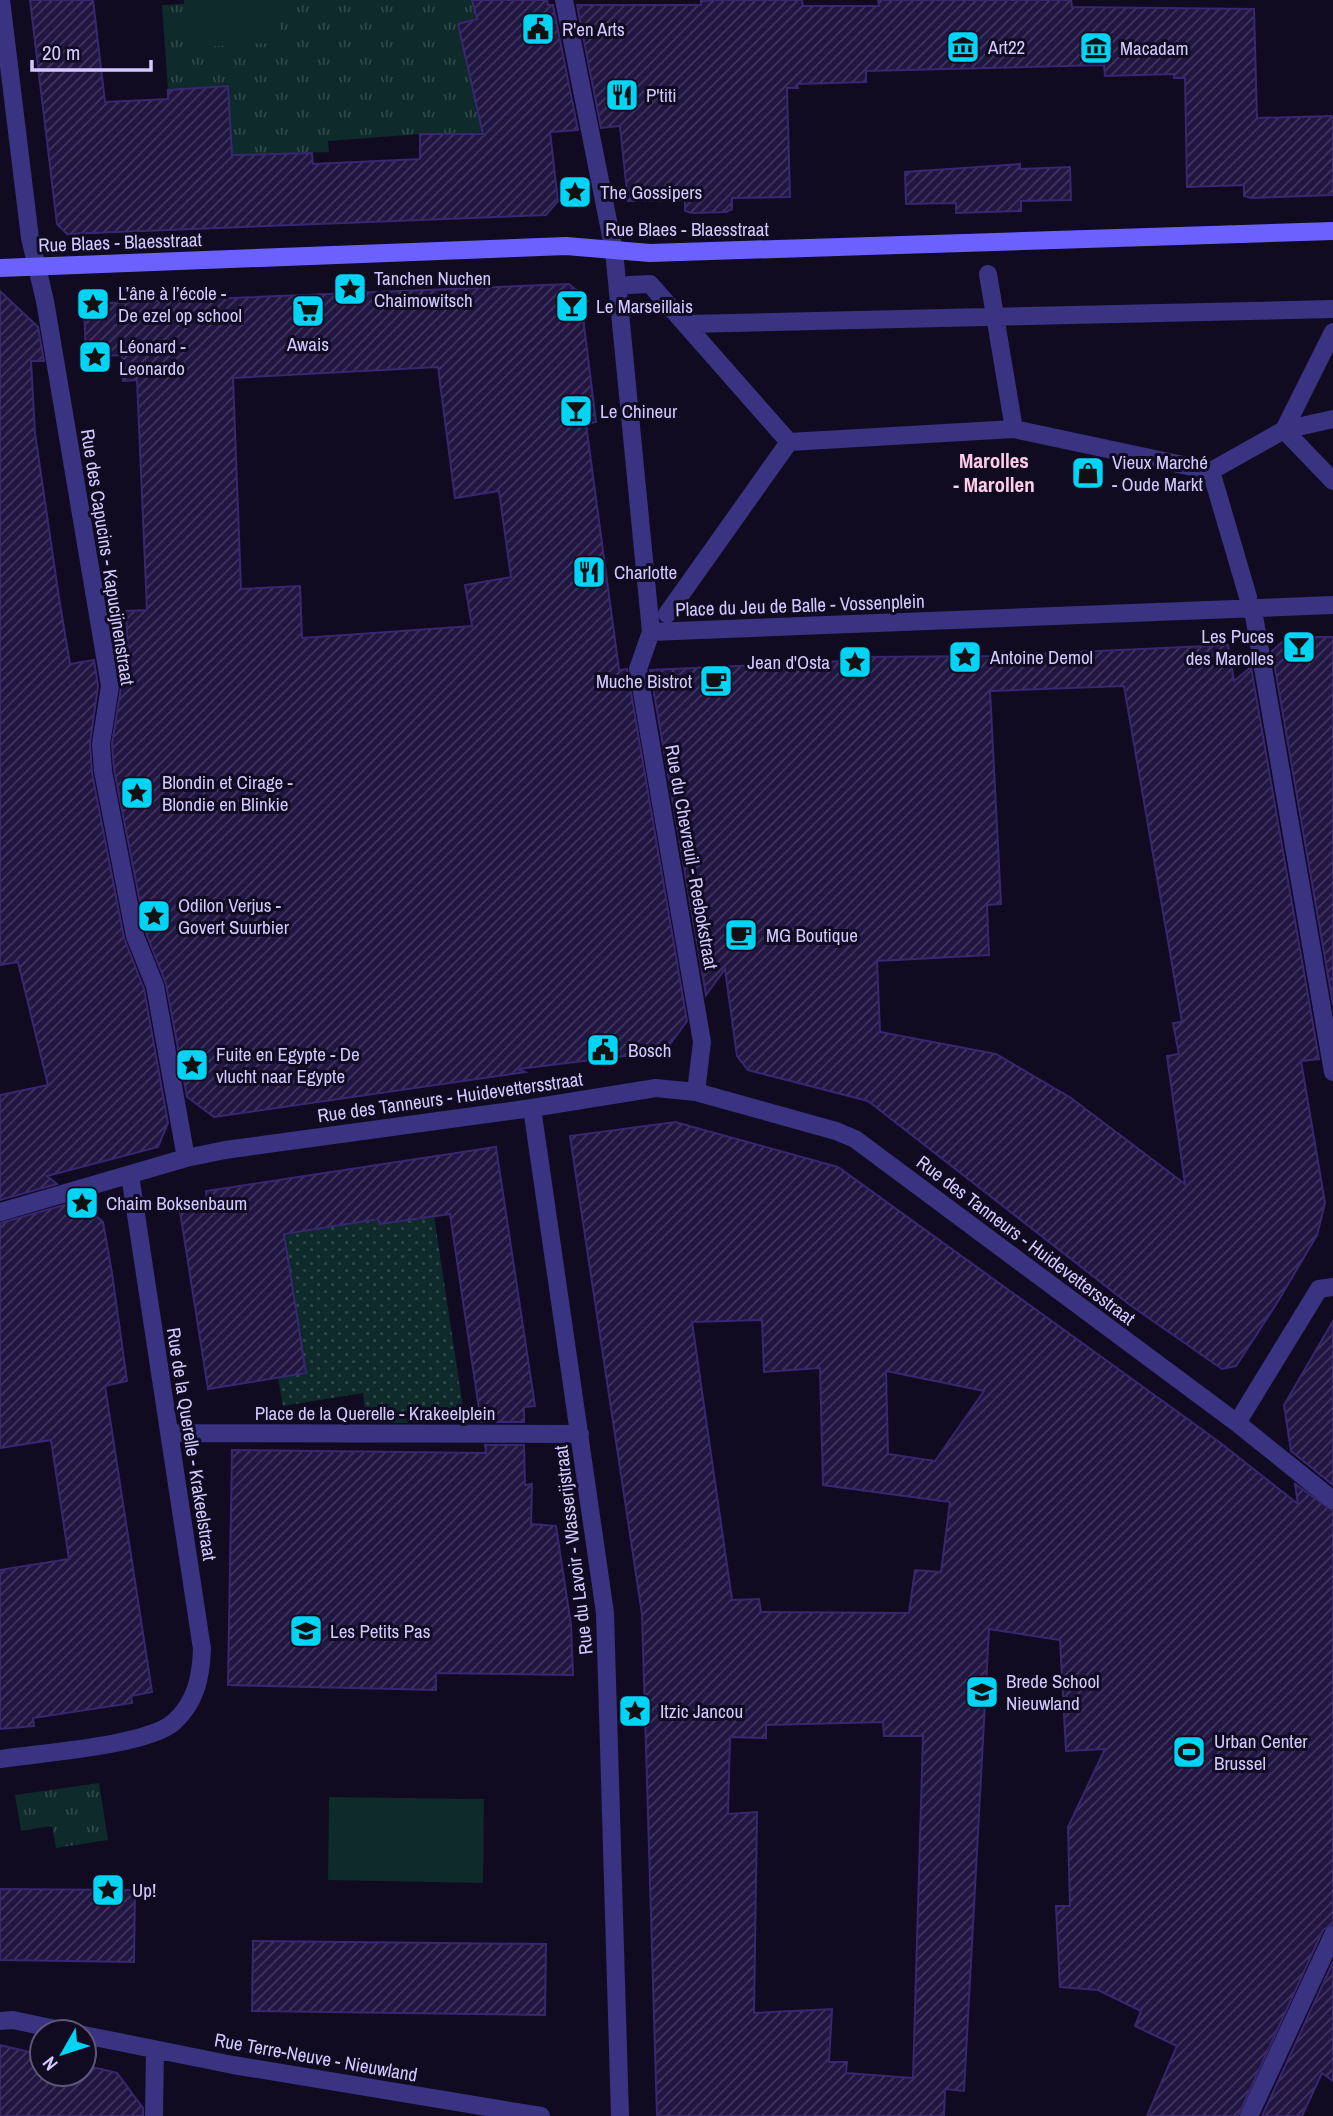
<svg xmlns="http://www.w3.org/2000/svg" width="1333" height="2116" font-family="'Archivo Narrow',sans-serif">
	<defs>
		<pattern id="grass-dots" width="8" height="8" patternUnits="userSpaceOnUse" patternTransform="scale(1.75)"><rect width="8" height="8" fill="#0e2a2a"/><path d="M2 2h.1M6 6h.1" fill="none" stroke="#30484a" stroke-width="1.8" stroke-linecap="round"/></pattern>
		<pattern id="park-tufts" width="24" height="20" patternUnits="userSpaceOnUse" patternTransform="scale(1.75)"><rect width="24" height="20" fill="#0e2a2a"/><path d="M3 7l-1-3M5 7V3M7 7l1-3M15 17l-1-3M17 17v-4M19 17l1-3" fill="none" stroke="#30484a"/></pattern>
		<pattern id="building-hatch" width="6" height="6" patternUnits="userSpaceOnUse" patternTransform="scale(1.75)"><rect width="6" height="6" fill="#211642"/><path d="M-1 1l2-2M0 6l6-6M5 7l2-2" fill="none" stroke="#40375e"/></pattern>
	</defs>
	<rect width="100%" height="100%" fill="#100b20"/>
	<path fill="url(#grass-dots)" d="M434 1216 465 1420 429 1423H366L363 1393 283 1406 278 1378 306 1373 284 1234 378 1219 380 1223Z"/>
	<path fill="url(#park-tufts)" d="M184 0H472L477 19 458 24 474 93 516 132 420 134 328 141 329 152 232 155 227 86 168 90 162 5 184 4Z
		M99 1783 108 1840 56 1848 52 1826 21 1831 15 1795Z"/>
	<path fill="#0e2a2a" d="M184 0H278L281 42 187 48Z
		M329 1797 484 1799 483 1883 328 1880Z"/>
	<path fill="url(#building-hatch)" stroke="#382770" stroke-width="2" fill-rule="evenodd" d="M30 0H93L105 102 168 99V90L228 86 232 155 312 153 313 164 420 159V134H483L458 24 477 19 472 0H547L548 5H553L578 130 550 132 558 201 546 215 67 234 57 224Z
		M719 0H802L803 6H879L878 0H1071L1072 7 1254 9 1257 118 1333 116V195L1251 198 1244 196V185L1187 187 1185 78H1174V74L1105 76 1104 65 866 71V82L797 84 798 88H787L790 197 732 198V209L726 212 692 213 685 211V200L628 201 620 126 601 128 577 5H701V1Z
		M1020 164V169L1070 167 1071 200 1021 201V211L956 213V203L906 204 905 172Z
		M569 284 580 293 596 422 586 424 619 670 627 669 687 1021 665 1051 518 1069 525 1072 214 1117 187 1097 166 984 146 933 114 769 112 744 121 687 116 656 128 654 126 611 147 610 137 380 123 381 122 355 86 357 84 304ZM438 367 455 498 499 491 511 577 465 585 472 626 302 638 300 586 241 589 233 378Z
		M0 291 38 327 44 361H31L35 433 59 598 70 664 94 660 98 686 90 743 92 773 124 938 144 989 168 1123 158 1147 47 1176 57 1184 0 1200V1095L48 1085 18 962 0 965Z
		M1288 637H1333V1005L1272 651Z
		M1228 645 1234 681 1251 667 1319 1059 1301 1061 1325 1203 1317 1235 1277 1303 1236 1366 1222 1369 1130 1305 868 1101 748 1070 737 1056 725 969 706 995 650 670 866 660V657L989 656ZM1124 686 1182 1022 1173 1023 1179 1054 1167 1056 1185 1184 1071 1098 996 1054 880 1032 877 961 989 955 987 905 1001 904 990 691Z
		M675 1122 838 1167 1218 1441 1298 1504 1295 1484 1333 1511V1924L1323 1930 1238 2116H1147L1177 2046 1135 2026 1141 2011 1098 1990 1060 1987 1056 1906H1070L1068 1827 1105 1749 1066 1751 1060 1640 989 1629 964 2091 945 2089 944 2116H657L642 1614 570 1136ZM762 1320 764 1372 820 1368 823 1485 950 1502 941 1572 915 1570 909 1613 761 1612 759 1599 732 1600 692 1322ZM886 1371 984 1391 935 1461 888 1454ZM883 1722 884 1736H923L913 2078 846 2073 847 2062H829L832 2009 754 2013 757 1812 728 1814 730 1737 766 1738V1725Z
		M496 1147 535 1406 524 1407V1422H481L450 1214 380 1224 378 1219 284 1234 306 1373 208 1389 179 1205 207 1201 206 1191Z
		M78 1201 103 1222 112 1273 127 1381 105 1386 152 1692 131 1696 132 1703 33 1718 34 1726 0 1729V1570L69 1559 51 1440 0 1448V1223Z
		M1333 1321V1485L1291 1451 1284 1405Z
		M485 1445H524L525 1485 532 1484 531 1524 556 1526 571 1625 573 1675 436 1673V1690L228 1685 232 1450 486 1453Z
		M0 1889 135 1890 134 1962 0 1960Z
		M253 1941 546 1944 545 2015 252 2011Z
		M1333 1962V2081L1322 2073 1302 2116H1262Z
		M0 2045 42 2055V2074H84V2065L117 2073 143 2108V2116H0Z"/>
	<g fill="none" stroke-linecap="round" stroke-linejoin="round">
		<path stroke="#393382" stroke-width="18" d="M1 0 30 238 45 301 110 686 101 744 103 771 135 936 155 986 186 1158
			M564 0 614 251 651 632 1333 605
			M988 274 1014 429
			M629 285 650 284 789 442
			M686 324 1333 309
			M1333 419 1284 430 1333 481
			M1211 471 1248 597
			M1253 610 1333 1072
			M667 614 789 442 1014 429 1211 471 1284 430 1333 332
			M651 632 638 669 702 1042 696 1092
			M532 1108 605 1613 620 2116
			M0 1212 186 1158 225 1150 532 1108 656 1088 696 1092 836 1131 855 1139 1237 1423 1333 1500
			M1237 1423 1319 1289 1333 1287
			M170 1433 580 1434
			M0 1759C39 1753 147 1746 174 1722 196 1702 201 1677 202 1649L130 1175
			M0 2021 13 2020 70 2032
			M84 2035 233 2065 541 2116
			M154 2116 155 2050
			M1249 2116 1333 1935"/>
		<path stroke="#6b61ff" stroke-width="18" d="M0 268 566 246 650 253 1333 231"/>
	</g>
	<defs>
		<symbol id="civic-square" viewBox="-11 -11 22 22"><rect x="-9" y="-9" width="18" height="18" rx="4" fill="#00d4f5" stroke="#100b20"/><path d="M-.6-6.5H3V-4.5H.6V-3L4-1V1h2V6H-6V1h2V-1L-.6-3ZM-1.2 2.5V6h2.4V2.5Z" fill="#111"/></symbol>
		<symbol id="museum-square" viewBox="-11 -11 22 22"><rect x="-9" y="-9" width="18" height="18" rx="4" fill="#00d4f5" stroke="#100b20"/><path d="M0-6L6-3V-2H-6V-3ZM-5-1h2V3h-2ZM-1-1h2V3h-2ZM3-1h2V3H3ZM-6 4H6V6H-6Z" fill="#111"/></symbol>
		<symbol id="restaurant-square" viewBox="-11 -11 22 22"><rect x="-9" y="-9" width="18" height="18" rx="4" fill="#00d4f5" stroke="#100b20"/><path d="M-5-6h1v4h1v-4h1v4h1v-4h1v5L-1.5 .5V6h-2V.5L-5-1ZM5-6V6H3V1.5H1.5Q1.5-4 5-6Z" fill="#111"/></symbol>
		<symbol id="sight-square" viewBox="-11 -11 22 22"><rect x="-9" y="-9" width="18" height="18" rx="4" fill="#00d4f5" stroke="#100b20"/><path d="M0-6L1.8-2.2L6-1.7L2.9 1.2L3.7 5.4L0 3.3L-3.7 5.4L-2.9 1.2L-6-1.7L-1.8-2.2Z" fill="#111"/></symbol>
		<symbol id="bar-square" viewBox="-11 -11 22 22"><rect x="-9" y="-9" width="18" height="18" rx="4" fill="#00d4f5" stroke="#100b20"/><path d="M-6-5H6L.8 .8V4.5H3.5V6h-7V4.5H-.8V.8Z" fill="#111"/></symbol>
		<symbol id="supermarket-square" viewBox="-11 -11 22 22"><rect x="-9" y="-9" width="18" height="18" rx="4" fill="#00d4f5" stroke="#100b20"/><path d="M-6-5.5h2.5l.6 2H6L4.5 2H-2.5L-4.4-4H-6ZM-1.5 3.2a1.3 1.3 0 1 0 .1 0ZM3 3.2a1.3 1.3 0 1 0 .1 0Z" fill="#111"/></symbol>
		<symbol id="shop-square" viewBox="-11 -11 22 22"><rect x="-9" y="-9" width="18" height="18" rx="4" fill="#00d4f5" stroke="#100b20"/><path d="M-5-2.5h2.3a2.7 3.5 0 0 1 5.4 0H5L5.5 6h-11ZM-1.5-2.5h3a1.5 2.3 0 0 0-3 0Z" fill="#111"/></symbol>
		<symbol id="cafe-square" viewBox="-11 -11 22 22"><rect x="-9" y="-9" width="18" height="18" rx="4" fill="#00d4f5" stroke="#100b20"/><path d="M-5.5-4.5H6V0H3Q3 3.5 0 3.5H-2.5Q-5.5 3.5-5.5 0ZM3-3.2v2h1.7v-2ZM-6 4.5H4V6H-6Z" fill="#111"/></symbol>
		<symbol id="school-square" viewBox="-11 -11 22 22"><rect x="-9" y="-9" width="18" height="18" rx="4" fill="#00d4f5" stroke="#100b20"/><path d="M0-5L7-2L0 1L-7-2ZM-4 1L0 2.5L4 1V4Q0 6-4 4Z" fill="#111"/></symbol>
		<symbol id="stadium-square" viewBox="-11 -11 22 22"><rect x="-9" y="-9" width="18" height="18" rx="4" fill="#00d4f5" stroke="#100b20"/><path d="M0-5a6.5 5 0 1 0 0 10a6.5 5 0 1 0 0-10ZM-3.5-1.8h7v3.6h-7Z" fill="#111"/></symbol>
	</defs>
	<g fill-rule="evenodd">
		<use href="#civic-square" x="519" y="10" width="38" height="38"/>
		<use href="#museum-square" x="944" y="28" width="38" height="38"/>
		<use href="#museum-square" x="1077" y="29" width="38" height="38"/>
		<use href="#restaurant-square" x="603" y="76" width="38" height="38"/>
		<use href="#sight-square" x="556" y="173" width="38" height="38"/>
		<use href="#sight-square" x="331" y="270" width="38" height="38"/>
		<use href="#sight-square" x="74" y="285" width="38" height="38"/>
		<use href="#bar-square" x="553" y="287" width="38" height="38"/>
		<use href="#supermarket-square" x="289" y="292" width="38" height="38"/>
		<use href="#sight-square" x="76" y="338" width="38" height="38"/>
		<use href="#bar-square" x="557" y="392" width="38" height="38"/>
		<use href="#shop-square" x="1069" y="454" width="38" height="38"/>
		<use href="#restaurant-square" x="570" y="553" width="38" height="38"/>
		<use href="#bar-square" x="1280" y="628" width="38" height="38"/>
		<use href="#sight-square" x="946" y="638" width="38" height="38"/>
		<use href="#sight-square" x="836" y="643" width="38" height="38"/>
		<use href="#cafe-square" x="697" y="662" width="38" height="38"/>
		<use href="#sight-square" x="118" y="774" width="38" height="38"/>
		<use href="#sight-square" x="135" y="897" width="38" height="38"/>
		<use href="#cafe-square" x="722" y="916" width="38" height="38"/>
		<use href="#civic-square" x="584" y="1031" width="38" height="38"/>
		<use href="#sight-square" x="173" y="1046" width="38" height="38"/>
		<use href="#sight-square" x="63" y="1184" width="38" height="38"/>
		<use href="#school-square" x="287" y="1612" width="38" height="38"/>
		<use href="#school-square" x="963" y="1673" width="38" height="38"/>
		<use href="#sight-square" x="616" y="1692" width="38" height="38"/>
		<use href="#stadium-square" x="1170" y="1733" width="38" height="38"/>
		<use href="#sight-square" x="89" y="1871" width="38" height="38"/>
	</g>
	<g text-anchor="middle" stroke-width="6" stroke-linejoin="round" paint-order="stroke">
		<g font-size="19" fill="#d2caff" stroke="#100b20" text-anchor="start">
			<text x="562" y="36">R'en Arts</text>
			<text x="988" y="54">Art22</text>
			<text x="1120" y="55">Macadam</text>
			<text x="646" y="102">P'titi</text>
			<text x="600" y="199">The Gossipers</text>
			<text x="374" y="285">Tanchen Nuchen<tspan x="374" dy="22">Chaimowitsch</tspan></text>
			<text x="118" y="300">L’âne à l’école -<tspan x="118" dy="22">De ezel op school</tspan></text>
			<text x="596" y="313">Le Marseillais</text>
			<text x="308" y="351" text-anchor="middle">Awais</text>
			<text x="119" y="353">Léonard -<tspan x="119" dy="22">Leonardo</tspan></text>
			<text x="600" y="418">Le Chineur</text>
			<text x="1112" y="469">Vieux Marché<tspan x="1112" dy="22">- Oude Markt</tspan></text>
			<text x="614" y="579">Charlotte</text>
			<text x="1274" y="643" text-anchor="end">Les Puces<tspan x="1274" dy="22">des Marolles</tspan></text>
			<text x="990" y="664">Antoine Demol</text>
			<text x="830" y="669" text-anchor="end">Jean d'Osta</text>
			<text x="692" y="688" text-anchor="end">Muche Bistrot</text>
			<text x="162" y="789">Blondin et Cirage -<tspan x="162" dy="22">Blondie en Blinkie</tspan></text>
			<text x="178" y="912">Odilon Verjus -<tspan x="178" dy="22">Govert Suurbier</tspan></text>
			<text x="766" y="942">MG Boutique</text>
			<text x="628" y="1057">Bosch</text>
			<text x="216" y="1061">Fuite en Egypte - De<tspan x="216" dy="22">vlucht naar Egypte</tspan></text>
			<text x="106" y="1210">Chaim Boksenbaum</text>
			<text x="330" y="1638">Les Petits Pas</text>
			<text x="1006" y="1688">Brede School<tspan x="1006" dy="22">Nieuwland</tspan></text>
			<text x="660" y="1718">Itzic Jancou</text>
			<text x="1214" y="1748">Urban Center<tspan x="1214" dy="22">Brussel</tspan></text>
			<text x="132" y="1897">Up!</text>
		</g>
		<g font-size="19" fill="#d2caff" stroke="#100b20">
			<text x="687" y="236">Rue Blaes - Blaesstraat</text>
			<text transform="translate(120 242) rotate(-2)" y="7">Rue Blaes - Blaesstraat</text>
			<text transform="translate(108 557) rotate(81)" y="7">Rue des Capucins - Kapucijnenstraat</text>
			<text transform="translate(800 605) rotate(-2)" y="7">Place du Jeu de Balle - Vossenplein</text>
			<text transform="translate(692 857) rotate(80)" y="7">Rue du Chevreuil - Reebokstraat</text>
			<text transform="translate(450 1097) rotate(-8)" y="7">Rue des Tanneurs - Huidevettersstraat</text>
			<text transform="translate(1026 1240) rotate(37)" y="7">Rue des Tanneurs - Huidevettersstraat</text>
			<text x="375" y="1420">Place de la Querelle - Krakeelplein</text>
			<text transform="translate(192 1444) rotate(81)" y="7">Rue de la Querelle - Krakeelstraat</text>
			<text transform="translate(573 1550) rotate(-97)" y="7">Rue du Lavoir - Wasserijstraat</text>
			<text transform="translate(316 2057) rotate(10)" y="7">Rue Terre-Neuve - Nieuwland</text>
		</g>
		<g font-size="21" font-weight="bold" fill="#ffcceb" stroke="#100b20">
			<text x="994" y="468">Marolles<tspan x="994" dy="24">- Marollen</tspan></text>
		</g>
	</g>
	<g transform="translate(63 2053) rotate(231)"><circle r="33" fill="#100b20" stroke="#5e5779" stroke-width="2"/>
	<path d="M0-5L12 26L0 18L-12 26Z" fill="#00d4f5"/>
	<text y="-10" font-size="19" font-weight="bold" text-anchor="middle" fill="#d2caff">N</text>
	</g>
	<path d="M32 60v10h119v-10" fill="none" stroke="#d2caff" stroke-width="3.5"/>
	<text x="42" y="60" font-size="21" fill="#d2caff" stroke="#100b20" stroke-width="5" paint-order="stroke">20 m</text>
</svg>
